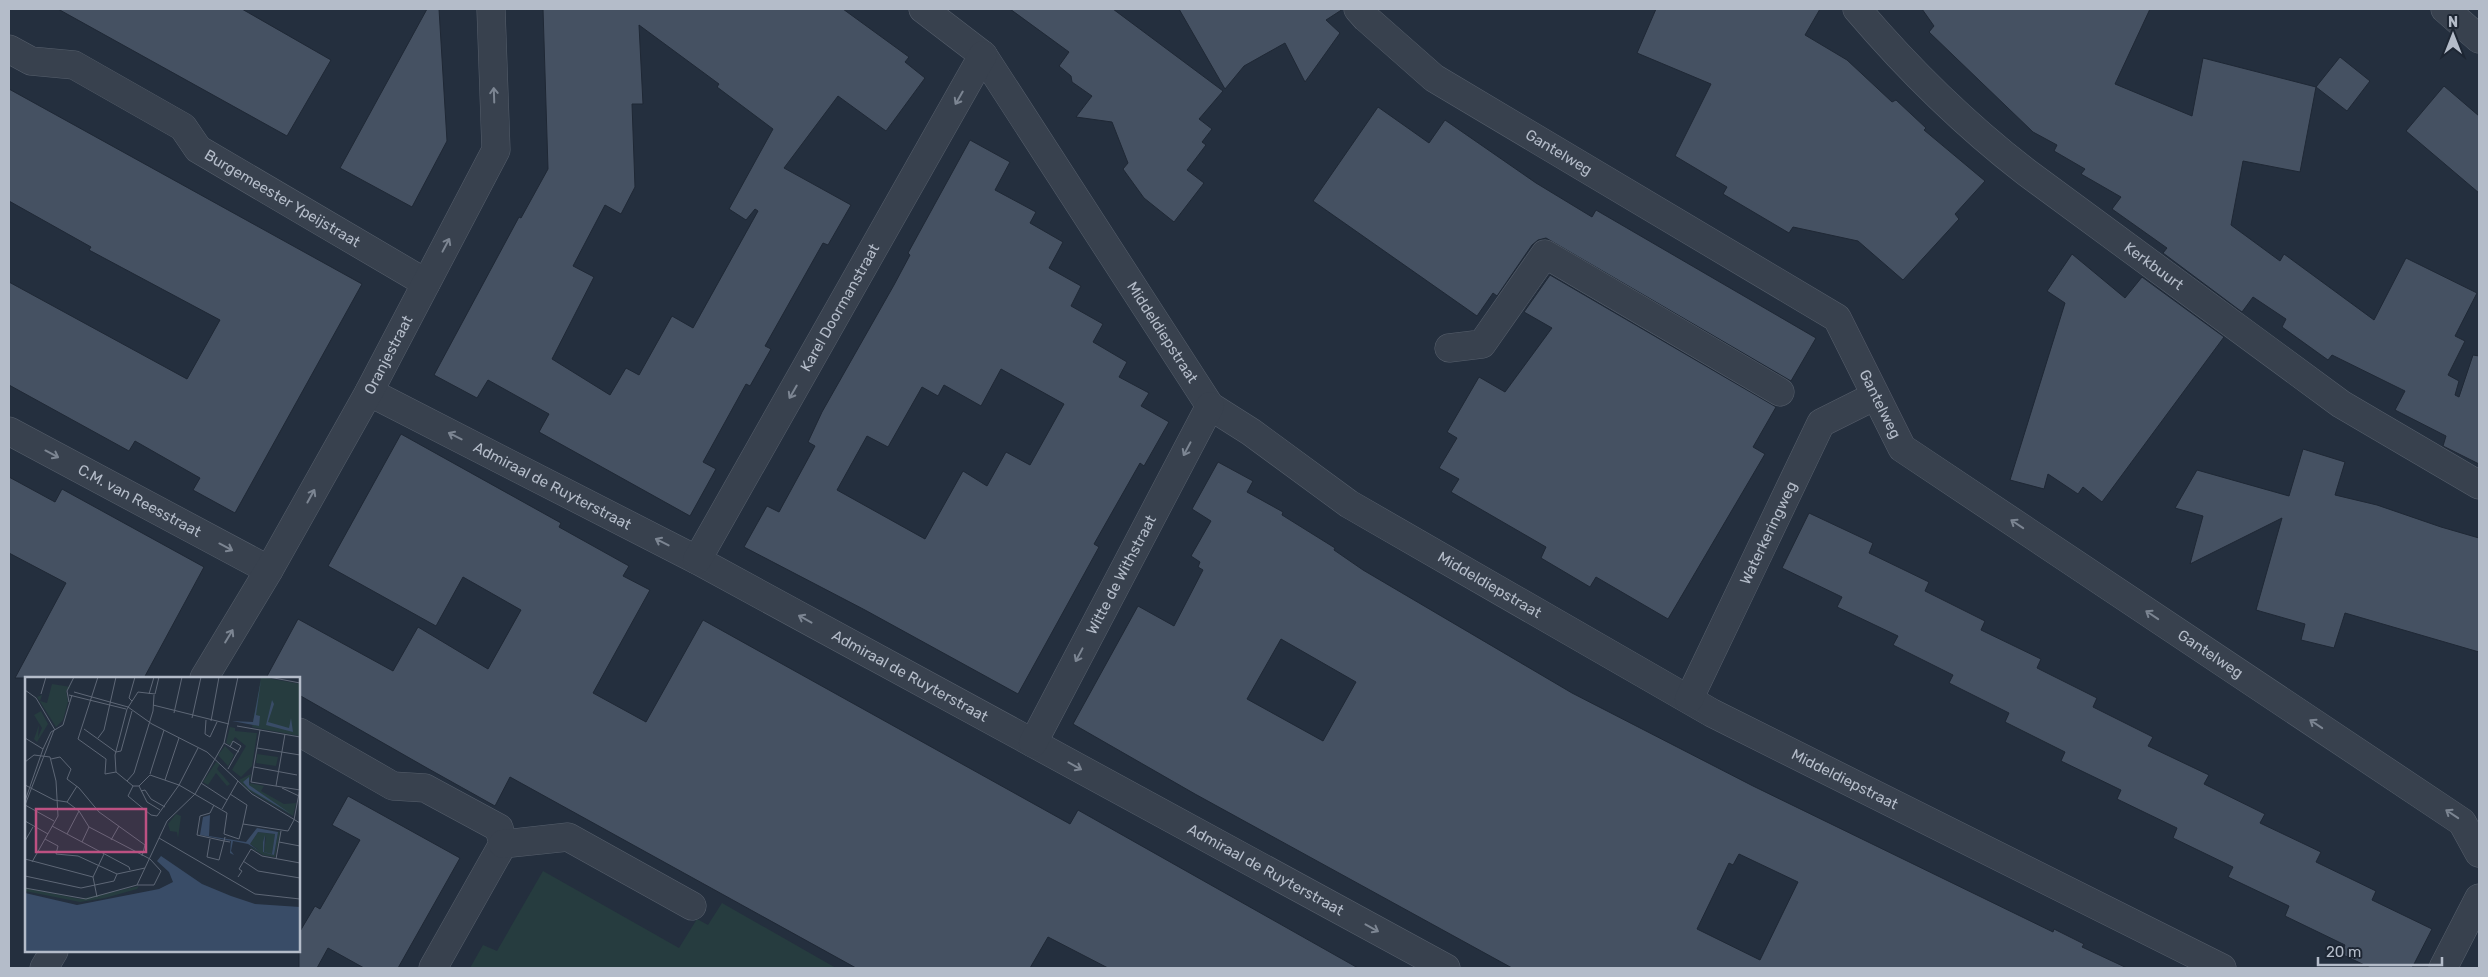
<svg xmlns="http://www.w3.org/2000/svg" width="2488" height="977" font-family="Rubik,sans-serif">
	<rect width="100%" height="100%" fill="#242f3e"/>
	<path fill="#263c3f" d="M543 871 679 948 697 919 708 925 722 903 836 968H470L483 945 497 951Z"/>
	<path fill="#455162" stroke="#1f2835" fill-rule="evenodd" d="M58 9H242L331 60 287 136Z
		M427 9H439L447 141 412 207 340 168Z
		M543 9H843L909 57 905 62 925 78 886 131 838 96 784 168 851 205 828 245 823 243 765 346 771 349 750 386 746 384 703 462 716 469 690 516 539 432 549 414 488 380 477 398 434 375 519 217 521 218 548 169ZM639 25 719 84 717 87 773 129 729 209 746 220 755 209 758 211 693 328 672 316 639 375 626 368 610 395 552 359 594 277 573 266 605 205 621 214 635 187 632 104H643Z
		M1010 9H1113L1223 91 1199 119 1212 129 1202 142 1206 145 1187 170 1204 183 1174 222 1144 198 1123 169 1128 163 1112 122 1076 117 1092 96 1072 82 1071 76 1059 66 1069 52Z
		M1179 9H1343L1326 20 1340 33 1305 82 1285 43 1244 66 1225 89Z
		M1656 9H1820L1805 35 1847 60 1892 102 1896 100 1926 128 1924 130 1985 181 1955 214 1959 219 1903 280 1858 241 1793 227 1789 233 1723 194 1727 187 1675 156 1711 84 1637 53Z
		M1922 9H2150L2115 84 2192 116 2203 58 2316 87 2300 172 2243 161 2231 225 2280 261 2284 254 2374 320 2406 258 2477 293 2455 336 2465 341 2448 375 2459 381 2455 395 2459 397 2473 355 2479 356V464L2443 446 2446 436 2395 410 2405 391 2332 355 2328 360 2282 327 2286 319 2253 297 2242 312 2163 253 2167 248 2112 209 2121 197 2081 174 2085 169 2054 151 2057 145 2033 132 1929 32 1934 26Z
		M2340 57 2370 81 2347 111 2316 87Z
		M2444 86 2479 116V193L2406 131Z
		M9 89 362 284 235 513 193 490 200 478 135 441 129 451 9 385V282L187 379 220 320 89 250 91 247 9 201Z
		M1378 107 1429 143 1445 120 1536 183 1592 217 1596 210 1816 338 1791 381 1546 238 1538 240 1532 245 1497 296 1493 293 1477 316 1313 201Z
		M970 140 1010 162 995 190 1036 212 1030 223 1063 242 1049 268 1081 286 1071 306 1103 324 1093 342 1127 362 1119 377 1149 393 1141 406 1169 422 1144 466 1140 463 1094 544 1099 547 1018 694 865 610 744 547 767 506 779 512 815 446 808 442 822 412 894 285 910 255 908 253ZM1001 369 1064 404 1030 465 1006 452 987 486 963 471 925 539 837 490 867 436 888 447 922 387 938 396 944 385 981 406Z
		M2072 254 2125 298 2142 277 2224 337 2102 502 2083 487 2078 494 2048 474 2044 489 2010 480 2065 303 2047 291Z
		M1550 275 1776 407 1753 447 1765 454 1668 619 1596 577 1590 587 1541 558 1546 547 1451 492 1459 479 1439 468 1457 438 1447 432 1479 377 1505 392 1552 328 1524 312Z
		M401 434 561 523 559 527 629 566 623 576 650 590 593 693 646 722 703 620 1070 824 1078 810 1358 968H1108L1048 937 1030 968H856L510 777 495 806 427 768 299 695V678H266L298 619 393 671 418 627 488 669 521 610 463 577 436 626 328 566Z
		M2303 449 2345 462 2335 495 2377 505 2441 527 2479 538V652L2345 613 2334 648 2301 640 2305 624 2256 610 2282 518 2190 564 2203 516 2175 508 2197 470 2289 496Z
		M1218 462 1253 481 1247 492 1283 512 1282 515 1335 548 1334 550 1363 570 1572 693 1753 786 2053 932 2054 929 2084 944 2082 947 2127 968H1512L1195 794 1073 724 1138 606 1174 626 1203 570 1198 567 1200 562 1191 556 1211 521 1192 509ZM1281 639 1356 682 1323 741 1247 699ZM1739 854 1798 882 1760 960 1697 929 1729 863 1733 865Z
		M9 477 55 502 62 489 204 567 144 678H15L66 583 9 553Z
		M1809 513 1873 543 1869 553 1929 582 1925 591 1985 621 1981 630 2041 659 2037 668 2097 698 2093 707 2153 737 2148 746 2209 775 2204 784 2265 814 2260 823 2321 852 2316 862 2376 891 2372 900 2432 929 2412 968H2371L2341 954 2345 945 2285 916 2289 906 2228 877 2233 867 2173 838 2177 828 2117 799 2121 790 2061 761 2065 752 2005 722 2009 713 1949 683 1953 675 1893 645 1898 636 1837 607 1842 597 1782 568Z
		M348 796 460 858 398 968H364L328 948 317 968H299V933L315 906 320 909 360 840 332 825Z"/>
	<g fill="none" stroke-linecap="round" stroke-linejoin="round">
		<defs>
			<g id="minor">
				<path id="s1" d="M923 9 983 55 1210 406 1251 432 1349 504 1712 713 2222 968"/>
				<path id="s2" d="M1358 9 1366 18 1434 78 1837 318 1902 448 2462 822 2479 853"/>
				<path id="s3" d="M1857 9C1908 69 1964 124 2026 172L2341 404 2479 485"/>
				<path d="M2445 9 2479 39"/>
				<path id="s4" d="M9 49 31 61 74 65 183 127 198 149 426 283"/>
				<path d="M1449 348 1482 344 1545 254 1780 392"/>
				<path id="s5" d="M369 392 697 560 1446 968"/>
				<path id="s6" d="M9 431 269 570"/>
				<path id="s7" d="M697 560 983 55"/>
				<path id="s8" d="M204 678 269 570 369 392 496 150 491 9"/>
				<path id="s9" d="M1689 699 1821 423 1875 396"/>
				<path d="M299 732 393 786 425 788 499 828 503 844 433 968"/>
				<path id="s10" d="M1033 743 1210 406"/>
				<path d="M503 844 568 837 692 906"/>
				<path d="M44 968 54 951"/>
				<path d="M2443 968 2479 898"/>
			</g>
		</defs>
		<use href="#minor" stroke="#565f6c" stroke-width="29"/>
		<use href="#minor" stroke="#38414e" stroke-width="28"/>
	</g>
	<defs><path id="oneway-shaft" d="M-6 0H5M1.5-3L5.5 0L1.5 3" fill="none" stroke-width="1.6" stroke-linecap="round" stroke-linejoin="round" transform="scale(1.25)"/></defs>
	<g stroke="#7c8592">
		<use href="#oneway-shaft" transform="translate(494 95) rotate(-92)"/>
		<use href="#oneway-shaft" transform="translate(959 98) rotate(120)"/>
		<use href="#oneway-shaft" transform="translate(446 245) rotate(-62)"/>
		<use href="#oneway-shaft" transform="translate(793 392) rotate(120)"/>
		<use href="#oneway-shaft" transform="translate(455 436) rotate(-153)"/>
		<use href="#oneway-shaft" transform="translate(1187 449) rotate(118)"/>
		<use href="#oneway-shaft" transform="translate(52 454) rotate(28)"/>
		<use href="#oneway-shaft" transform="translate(311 496) rotate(-61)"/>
		<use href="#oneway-shaft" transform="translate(2017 524) rotate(-146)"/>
		<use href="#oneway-shaft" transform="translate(662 542) rotate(-153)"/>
		<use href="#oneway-shaft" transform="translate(226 547) rotate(28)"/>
		<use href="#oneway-shaft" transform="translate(2152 615) rotate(-146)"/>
		<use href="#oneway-shaft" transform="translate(805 619) rotate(-151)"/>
		<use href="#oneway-shaft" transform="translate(229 636) rotate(-59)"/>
		<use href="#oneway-shaft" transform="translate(1079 655) rotate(118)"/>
		<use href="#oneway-shaft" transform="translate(2316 724) rotate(-146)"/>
		<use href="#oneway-shaft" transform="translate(1075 766) rotate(29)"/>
		<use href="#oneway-shaft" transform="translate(2452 814) rotate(-146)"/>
		<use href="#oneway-shaft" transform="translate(1372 928) rotate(29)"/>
	</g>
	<g text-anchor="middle" stroke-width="4" stroke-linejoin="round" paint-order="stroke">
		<g font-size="15" fill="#b4bcc9" stroke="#1d2633">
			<text dy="5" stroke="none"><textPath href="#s2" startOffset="248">Gantelweg</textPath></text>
			<text dy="5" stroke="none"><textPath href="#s4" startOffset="318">Burgemeester Ypeijstraat</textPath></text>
			<text dy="5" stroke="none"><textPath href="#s3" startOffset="394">Kerkbuurt</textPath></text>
			<text dy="5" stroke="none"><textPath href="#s7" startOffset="290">Karel Doormanstraat</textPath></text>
			<text dy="5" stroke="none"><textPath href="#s1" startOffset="406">Middeldiepstraat</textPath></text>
			<text dy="5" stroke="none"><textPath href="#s8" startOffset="372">Oranjestraat</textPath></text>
			<text dy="5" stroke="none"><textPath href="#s2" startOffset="668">Gantelweg</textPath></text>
			<text dy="5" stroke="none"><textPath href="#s5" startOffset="206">Admiraal de Ruyterstraat</textPath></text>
			<text dy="5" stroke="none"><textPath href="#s6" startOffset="148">C.M. van Reesstraat</textPath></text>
			<text dy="5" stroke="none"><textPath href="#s9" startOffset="184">Waterkeringweg</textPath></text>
			<text dy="5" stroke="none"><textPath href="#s10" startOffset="190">Witte de Withstraat</textPath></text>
			<text dy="5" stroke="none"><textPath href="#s1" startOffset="826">Middeldiepstraat</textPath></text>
			<text dy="5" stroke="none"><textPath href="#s2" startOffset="1088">Gantelweg</textPath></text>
			<text dy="5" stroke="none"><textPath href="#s5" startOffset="611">Admiraal de Ruyterstraat</textPath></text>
			<text dy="5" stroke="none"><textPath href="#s1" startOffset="1231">Middeldiepstraat</textPath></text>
			<text dy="5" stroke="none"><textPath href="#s5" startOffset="1016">Admiraal de Ruyterstraat</textPath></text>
		</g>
	</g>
	<g transform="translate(25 677)">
		<rect width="275" height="275" fill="#242f3e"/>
		<path d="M236 0 275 7V59L227 50ZM27 7 46 10 41 14 43 25 38 43 31 50 12 20 17 18 15 24 22 26ZM16 34 23 47 12 65 9 62 14 48 13 60 17 51 9 38ZM205 50 210 51V54L232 56 227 89 216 100 207 93 221 69 210 60 205 68 201 66ZM200 69 209 78 203 89 193 78ZM232 77 253 80 251 89 231 86ZM191 85 195 87 192 92 205 107 202 109 191 96 183 108 178 105ZM226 97 224 106 239 109 236 114 259 127 271 126 268 139 223 113 214 103ZM151 137 156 139 153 161 152 155 145 154 143 147ZM231 151 255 155 250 180 238 178 223 169 234 173 225 167 233 155 250 157 247 177 239 175 241 159 238 165V175L249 178 253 155ZM114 209 112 212 80 221 55 225 0 214V211L55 222Z" fill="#263c3f"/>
		<path d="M236 3 231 38 235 39 234 49 207 44 228 45ZM247 23 249 27 243 45 264 51 266 41 268 55 241 48ZM224 100V108L266 137 224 112 218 105ZM185 138 184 159 221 165 232 151 253 155 249 178 238 175V165L240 158 239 175 247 177 250 157 233 155 225 167 234 174 223 167 208 164 206 174 209 178 205 176 206 164 175 158 178 140ZM136 179 177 207 206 219 230 227 275 230V275H0V216L52 228 134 212 148 205 144 195 132 184Z" fill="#394c67"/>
		<path fill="none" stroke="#5e6776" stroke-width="1" d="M73 0 53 62 81 82 80 97 91 95M244 0 275 6M0 13 11 21 30 53M49 15 103 30 127 47 182 75 227 117 275 146M16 17 21 0M124 17 129 0M44 18 101 32M107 24 104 21 110 0M44 25 42 14 49 0M128 28 204 47M149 36 157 0M167 41 176 0M181 43 180 57 185 60 192 45M186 44 194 0M212 49 275 60M59 52 91 75M235 53 226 105 275 113M0 61 18 72M73 61 79 53 91 0M199 66 214 75M232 71 275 78M91 75 96 74 107 34M26 82 35 80 46 92 42 102 54 111 74 135 120 168 117 179M0 85 9 78 25 80 31 104 33 139 7 185M229 90 272 98M203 92 216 69 208 64 205 70M125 97 139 53M140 103 154 61M102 104 109 96 128 34 129 18M176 106 202 123M0 108 29 123 42 125 54 134 64 150 125 182 136 194 129 208H112L61 222 0 211M108 109 103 119 126 138 132 139 154 108 173 71M114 109 125 98 154 108 202 136 199 157 214 162 218 147 263 154 269 143 275 111M114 109H108L91 95 90 78 102 32 113 15 130 17 134 0M114 109 122 125 135 133M251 109 260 57M257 111 274 119M116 114 120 113 126 122 140 130M205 117 222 128 218 147M0 124 18 72 26 55 38 48 47 18M42 125 52 109M0 128 29 53M0 128 29 144M189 128 185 136 175 139 172 158 199 164 200 160M197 132 213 104M0 144 23 157M27 149 104 190 105 193M42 157 54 134M134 161 230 217 275 222M20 162 33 169 31 177 53 179 92 197 120 191M185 162 182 180 194 183 199 164 205 165M86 163 94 149M0 164 8 150M57 165 64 150M254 165 275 169M0 182 68 200M251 182 256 154M218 184 233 194 275 201M0 199 56 211 89 204 92 197M213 200 217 194 214 192 226 172 237 179 275 186M112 208 142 144 170 117 199 66 213 0M72 220 68 200 79 177"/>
		<path fill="#bd5182" fill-opacity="0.15" stroke="#bd5182" stroke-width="2.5" d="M11 132H121V175H11Z"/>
		<rect width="275" height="275" fill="none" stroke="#b4bcc9" stroke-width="2.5"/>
	</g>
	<rect width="2488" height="977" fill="none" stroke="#b4bcc9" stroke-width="20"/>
	<g transform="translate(2453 35)" stroke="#1d2633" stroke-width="4" paint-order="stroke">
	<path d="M0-4L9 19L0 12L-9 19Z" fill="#b4bcc9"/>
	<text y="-8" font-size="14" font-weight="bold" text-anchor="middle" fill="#b4bcc9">N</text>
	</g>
	<path d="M2318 957v8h124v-8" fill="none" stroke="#b4bcc9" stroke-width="2.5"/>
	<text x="2326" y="957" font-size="15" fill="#b4bcc9" stroke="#1d2633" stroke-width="4" paint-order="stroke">20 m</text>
</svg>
